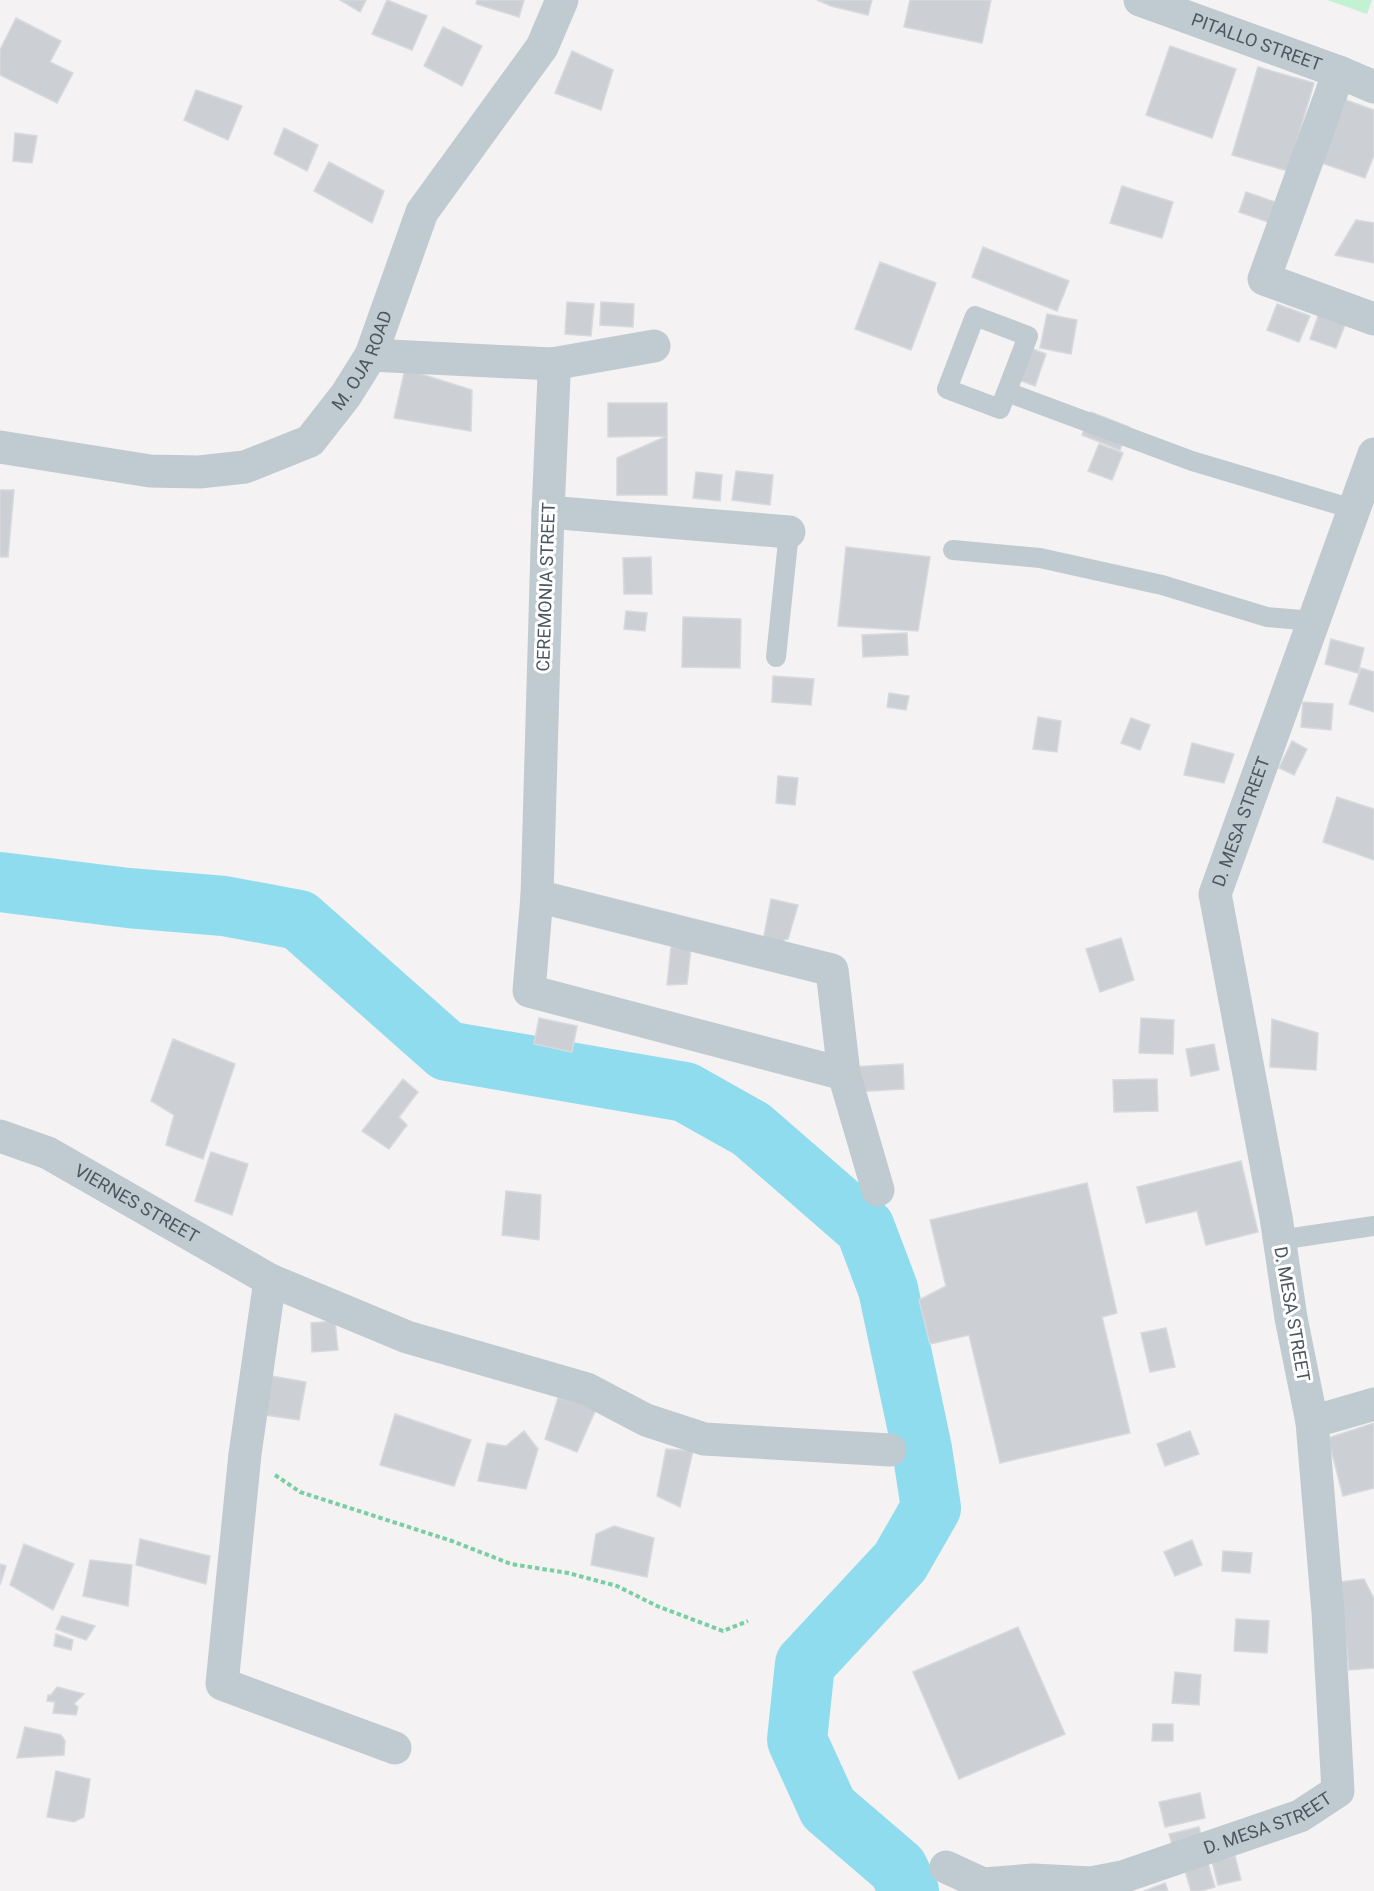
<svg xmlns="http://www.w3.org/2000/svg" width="1374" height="1891" font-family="Roboto,sans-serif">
	<rect width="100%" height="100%" fill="#f4f2f2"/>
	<path fill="#c2f1d3" d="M1327 0H1372L1367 14Z"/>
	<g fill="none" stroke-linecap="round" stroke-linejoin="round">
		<path stroke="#8fdcee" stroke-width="60" d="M0 882 128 898 224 906 299 920 447 1051 685 1092 751 1129 865 1228 888 1289 922 1449 931 1508 900 1562 805 1664 797 1740 828 1808 898 1868 909 1891"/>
	</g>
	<path fill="#cccfd4" stroke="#d6d9dd" stroke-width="1.5" d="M340 0H366L360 12Z
		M387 0 427 16 412 50 372 34Z
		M477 0H524L519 17 476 4Z
		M817 0H872L868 15 831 6Z
		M910 0H991L982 43 904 27Z
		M16 18 61 41 50 62 73 73 57 103 0 75V50Z
		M443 27 482 46 462 86 424 66Z
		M1170 46 1236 69 1212 138 1146 115Z
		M572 51 613 70 601 110 555 93Z
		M1258 67 1314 83 1288 171 1232 155Z
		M196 90 242 106 228 140 184 120Z
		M1346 100 1374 110V155L1365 178 1322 163Z
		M284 128 318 145 307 171 274 154Z
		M15 133 37 136 32 163 13 161Z
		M329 162 384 191 372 223 314 191Z
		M1122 186 1173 202 1162 238 1110 223Z
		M1246 192 1278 203 1271 223 1239 212Z
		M1356 220 1374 223V263L1335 255Z
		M983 247 1069 281 1057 311 972 277Z
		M880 262 936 283 911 350 855 329Z
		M567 302 594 304 591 336 565 334Z
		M601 302 634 304 633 327 600 325Z
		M1277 304 1310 316 1299 342 1267 330Z
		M1319 313 1346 322 1336 348 1310 339Z
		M1047 314 1077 320 1071 354 1040 348Z
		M1030 348 1046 354 1035 386 1019 380Z
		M405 369 472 390 471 431 394 418Z
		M608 403H667V436L608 437Z
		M1091 412 1129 427 1120 450 1082 435Z
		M667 436V495H617V458Z
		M1099 444 1123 453 1112 480 1088 471Z
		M736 471 773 475 770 505 732 500Z
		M696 472 722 475 720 501 693 498Z
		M0 490H14L8 557H0Z
		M846 547 930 557 918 631 838 626Z
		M651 557 652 594H624L623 558Z
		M626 611 647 613 645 631 624 629Z
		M683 617 741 619 740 668 682 667Z
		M907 633 908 655 863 657 862 635Z
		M1331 639 1364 648 1358 673 1325 664Z
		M1361 668 1374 672V712L1349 704Z
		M773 676 814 679 811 705 772 702Z
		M889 693 909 696 906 710 887 707Z
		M1303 702 1333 704 1331 730 1301 727Z
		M1038 717 1061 721 1057 752 1033 749Z
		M1131 718 1150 725 1140 750 1121 743Z
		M1292 741 1307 749 1294 775 1279 768Z
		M1192 743 1234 754 1224 783 1184 775Z
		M778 776 798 778 795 805 776 803Z
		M1337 797 1374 809V860L1323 842Z
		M771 899 798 905 788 939 784 940 778 951H761Z
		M1121 938 1134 980 1100 992 1086 949Z
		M671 947 691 948 687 984 667 985Z
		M539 1018 577 1026 572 1052 534 1044Z
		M1141 1018 1174 1020 1173 1054 1139 1053Z
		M1272 1019 1318 1033 1316 1070 1270 1067Z
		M173 1039 235 1064 203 1159 166 1145 174 1115 151 1101Z
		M1214 1044 1219 1070 1191 1076 1186 1049Z
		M903 1064 904 1089 852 1092 851 1067Z
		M403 1079 418 1092 399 1117 407 1125 389 1149 362 1131Z
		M1157 1079 1158 1111 1114 1112 1113 1080Z
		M211 1152 248 1164 232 1215 195 1201Z
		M1241 1161 1258 1232 1206 1245 1197 1211 1146 1223 1137 1187Z
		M1087 1183 1117 1313 1102 1317 1130 1433 1000 1463 969 1335 930 1344 919 1300 946 1286 930 1220Z
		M506 1191 541 1195 539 1240 502 1235Z
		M335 1321 338 1350 312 1352 311 1323Z
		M1166 1328 1175 1367 1150 1372 1141 1333Z
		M266 1375 306 1382 299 1420 259 1414Z
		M558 1398 597 1407 577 1452 545 1439Z
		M395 1414 471 1440 454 1486 380 1465Z
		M1374 1423V1488L1343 1496 1328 1438Z
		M524 1431 538 1449 526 1489 478 1481 487 1443 506 1446Z
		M1190 1431 1199 1454 1165 1466 1157 1444Z
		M666 1449 693 1451 680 1507 657 1496Z
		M614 1526 654 1538 647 1577 591 1565 596 1534Z
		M140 1539 210 1556 206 1584 136 1565Z
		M1192 1540 1202 1565 1175 1576 1164 1552Z
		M24 1544 74 1564 53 1610 10 1585Z
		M1223 1551 1252 1553 1250 1573 1222 1571Z
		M90 1560 132 1565 128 1606 83 1596Z
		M0 1564 6 1566 0 1585Z
		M1364 1579 1374 1599V1668L1349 1670 1340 1582Z
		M62 1616 95 1626 86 1640 56 1629Z
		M1236 1619 1269 1621 1267 1653 1234 1651Z
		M1018 1627 1065 1734 959 1779 913 1672Z
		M56 1634 73 1640 71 1650 54 1646Z
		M1175 1672 1201 1675 1199 1705 1172 1703Z
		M57 1687 84 1694 74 1704 78 1707 76 1715 53 1713 55 1702 47 1701 48 1695H51Z
		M1153 1724H1173V1741H1152Z
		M25 1727 61 1735 65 1741 64 1755 17 1758Z
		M56 1771 90 1779 84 1817 74 1822 47 1817Z
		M1200 1793 1205 1818 1165 1827 1159 1802Z
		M1199 1827 1203 1845 1174 1851 1169 1834Z
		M1235 1856 1241 1880 1218 1885 1212 1861Z
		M1207 1860 1215 1887 1201 1891H1191L1184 1867Z
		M1165 1883 1168 1891H1144Z"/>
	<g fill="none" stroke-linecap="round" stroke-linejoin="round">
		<path stroke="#79cfa3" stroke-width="4" stroke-dasharray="4.5 3" stroke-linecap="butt" d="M275 1475 300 1492 452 1541 511 1564 568 1573 617 1586 657 1606 723 1631 748 1621"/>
		<path stroke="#c0cad1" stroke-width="20" d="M975 316 1028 336 1000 409 947 389Z
			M1007 392 1192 461 1353 509
			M953 550 1040 558 1162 585 1267 617 1313 621
			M776 657 789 532
			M1279 1240 1374 1226"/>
		<g stroke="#c0cad1" stroke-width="33">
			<path id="s1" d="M1140 0 1339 72 1374 87"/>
			<path d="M1339 72 1264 279 1374 319"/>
			<path d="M371 355 552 364 654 346"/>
			<path d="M552 364 554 376 548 512 537 896 529 991 844 1074"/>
			<path d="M548 512 789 532"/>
			<path d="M537 896 832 970 844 1074 878 1190"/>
			<path id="s2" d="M0 1136 48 1153 270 1280 407 1337 587 1389 646 1420 704 1439 890 1450"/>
			<path d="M270 1280 245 1454 222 1684 395 1748"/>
			<path d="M1312 1422 1374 1404"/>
			<path id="s3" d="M946 1867 983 1884 1033 1880 1091 1883 1122 1877 1300 1816 1338 1791 1328 1612 1312 1422 1291 1318 1276 1217 1215 894 1374 454"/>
		</g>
		<path stroke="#c0cad1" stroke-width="33" id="s4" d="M0 447 150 471 199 472 245 467 310 441 346 395 371 355 422 212 542 47 562 0"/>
	</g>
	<g text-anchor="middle" stroke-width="6" stroke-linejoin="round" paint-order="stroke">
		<g font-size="18" fill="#4a5660" stroke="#fff">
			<text dy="6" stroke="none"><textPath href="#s1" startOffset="124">PITALLO STREET</textPath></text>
			<text dy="6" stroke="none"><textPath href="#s4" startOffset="414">M. OJA ROAD</textPath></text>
			<text transform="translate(546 587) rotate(-88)" y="6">CEREMONIA STREET</text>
			<text dy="6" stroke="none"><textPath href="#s3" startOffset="1398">D. MESA STREET</textPath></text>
			<text dy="6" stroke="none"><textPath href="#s2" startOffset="153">VIERNES STREET</textPath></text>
			<text transform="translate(1292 1314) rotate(80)" y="6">D. MESA STREET</text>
			<text dy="6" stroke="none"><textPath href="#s3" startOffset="336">D. MESA STREET</textPath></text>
		</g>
	</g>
</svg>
